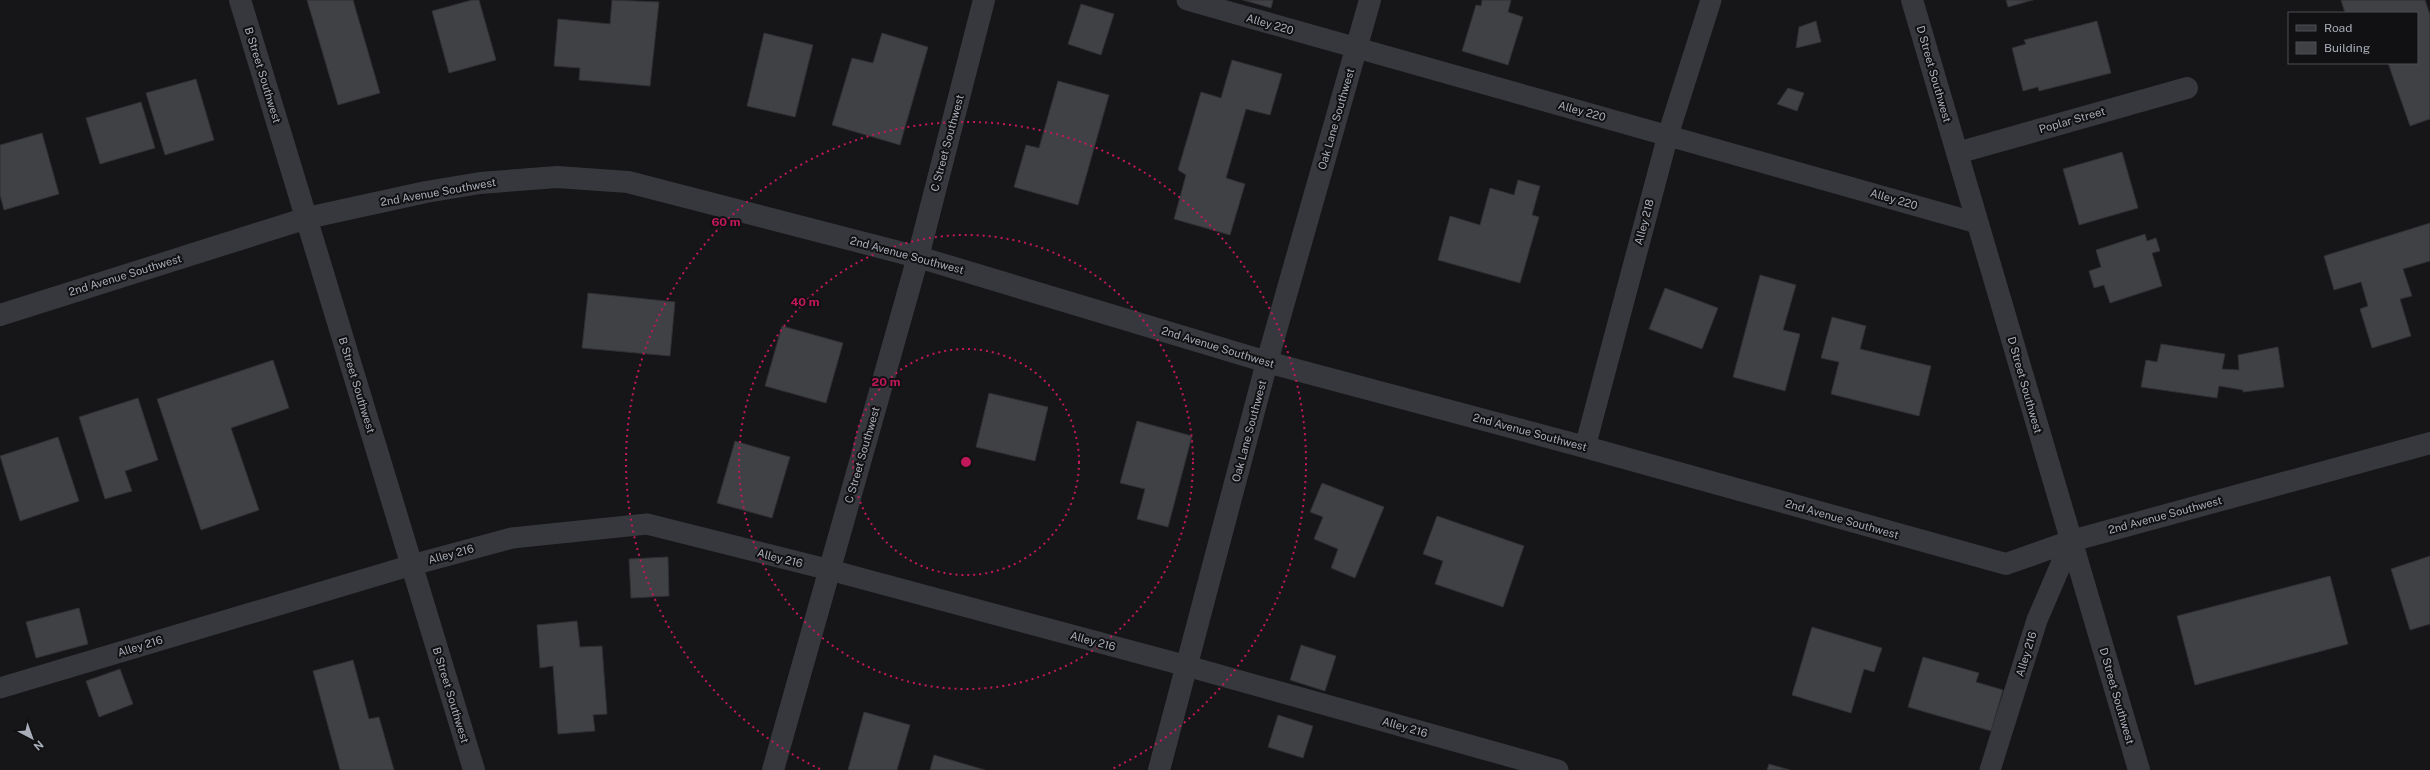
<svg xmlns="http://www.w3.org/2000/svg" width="2430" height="770" font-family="'Public Sans',sans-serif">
	<rect width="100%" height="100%" fill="#161618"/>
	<path fill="#404145" stroke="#303034" d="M307 0H353L380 93 338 105Z
		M472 0H479L496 60 449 73 432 11Z
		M612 0 659 2 650 86 579 80 580 68 554 66 558 19 610 24Z
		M1243 0H1273L1271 8Z
		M1482 0H1511L1508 12 1523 17 1508 65 1462 51 1476 5 1481 6Z
		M2006 0H2033L2008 7Z
		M2341 0H2425L2430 15V119L2410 126 2388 63H2417V13H2345Z
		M1081 4 1114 14 1101 55 1068 44Z
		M1816 21 1821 42 1796 48 1799 27Z
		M2097 21 2111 73 2039 91 2038 87 2023 91 2012 48 2026 44 2024 40Z
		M764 33 813 45 795 117 747 106Z
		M882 33 928 47 900 145 832 125 852 58 873 63Z
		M1232 60 1282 74 1270 115 1246 109 1226 178 1245 184 1230 235 1174 219 1186 175 1178 170 1201 92 1221 98Z
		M196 79 214 140 165 155 146 93Z
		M1058 81 1109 95 1078 205 1014 187 1026 145 1039 148Z
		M1788 88 1804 93 1797 111 1777 104Z
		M141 102 155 148 100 164 86 118Z
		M42 133 59 194 4 210 0 195V145Z
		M2122 152 2138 208 2079 225 2063 169Z
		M1518 180 1540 186 1532 215 1539 217 1520 283 1438 260 1450 216 1480 225 1490 188 1514 195Z
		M2430 223V261L2403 269 2412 296 2400 299 2411 336 2372 348 2360 309 2368 306 2361 282 2334 290 2324 256Z
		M2145 234 2147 241 2156 238 2160 251 2152 253 2162 286 2110 303 2104 285 2094 288 2089 271 2101 267 2096 250Z
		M1760 275 1796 285 1783 330 1800 334 1785 391 1733 377Z
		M1665 288 1718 308 1702 349 1649 329Z
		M588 293 675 302 670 356 582 348Z
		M1832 317 1866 326 1860 349 1931 366 1919 416 1831 394 1839 362 1821 358Z
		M782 326 843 343 826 403 765 386Z
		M2161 344 2225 354 2222 369 2239 370 2238 355 2278 347 2284 387 2243 392V390L2219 386 2217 398 2141 387 2146 360 2157 362Z
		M273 360 289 408 231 428 259 510 201 530 157 399Z
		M989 393 1048 407 1035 461 976 447Z
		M138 398 158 460 125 471 132 491 105 499 79 417Z
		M1137 421 1192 436 1168 527 1137 519 1145 489 1120 483Z
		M58 437 79 501 20 521 0 456Z
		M735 441 790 457 772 518 717 503Z
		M1322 483 1384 507 1355 578 1331 568 1338 549 1314 539 1323 517 1310 512Z
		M1437 516 1524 546 1503 607 1435 584 1443 561 1423 554Z
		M2430 556V624L2410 630 2391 569Z
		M668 557 669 596 631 598 629 559Z
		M2330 576 2348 644 2195 685 2177 616Z
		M79 608 88 644 36 658 26 622Z
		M577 621 580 647 602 646 607 714 593 715 595 731 558 734 553 666 540 668 537 625Z
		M1812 627 1882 648 1874 672 1864 669 1851 713 1792 695Z
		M1301 645 1336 656 1325 691 1290 680Z
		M1923 657 1979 673 1976 682 2003 690 1991 731 1908 707Z
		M353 660 369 719 379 717 394 770H340L313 671Z
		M120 669 133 704 99 717 86 681Z
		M864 712 910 725 897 770H848Z
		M1278 715 1313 726 1303 758 1268 747Z
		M934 755 985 770H930Z
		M1769 764 1790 770H1767Z"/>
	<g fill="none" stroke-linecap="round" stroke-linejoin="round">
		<path stroke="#37383d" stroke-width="21" d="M1187 0 1977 223
			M1585 447 1668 135 1711 0
			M0 688 412 565 512 538 647 524 830 570 1187 666 1558 770
			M1990 770 2037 620 2071 541"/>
		<path stroke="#37383d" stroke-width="22" d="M240 0 474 770
			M1912 0 2139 770
			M1957 153 2187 88
			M0 315 307 218 426 192 480 183 557 177 628 182 918 257 1267 362 1585 447 2006 564 2071 541 2430 443
			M773 770 918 257 984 0
			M1159 770 1267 362 1370 0"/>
	</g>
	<g fill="none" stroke="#c2185b" stroke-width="2" stroke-dasharray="2 4">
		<circle cx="966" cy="462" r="113"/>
		<circle cx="966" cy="462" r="227"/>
		<path d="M820 769A340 340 0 1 1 1112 769"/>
	</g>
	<g text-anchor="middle" stroke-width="4" stroke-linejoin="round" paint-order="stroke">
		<g font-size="11" fill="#a8adb8" stroke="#111113">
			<text transform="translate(1270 24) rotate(16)" y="4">Alley 220</text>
			<text transform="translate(1934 74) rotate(74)" y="4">D Street Southwest</text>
			<text transform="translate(263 75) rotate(73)" y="4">B Street Southwest</text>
			<text transform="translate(1582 111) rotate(15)" y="4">Alley 220</text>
			<text transform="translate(1336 119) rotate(-74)" y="4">Oak Lane Southwest</text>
			<text transform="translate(2072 120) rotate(-16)" y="4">Poplar Street</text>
			<text transform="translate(947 143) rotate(-75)" y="4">C Street Southwest</text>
			<text transform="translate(438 192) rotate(-10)" y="4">2nd Avenue Southwest</text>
			<text transform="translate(1894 199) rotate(16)" y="4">Alley 220</text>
			<text transform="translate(1644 222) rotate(-75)" y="4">Alley 218</text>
			<text transform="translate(907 255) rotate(15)" y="4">2nd Avenue Southwest</text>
			<text transform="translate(125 275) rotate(-17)" y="4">2nd Avenue Southwest</text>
			<text transform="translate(1218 347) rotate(17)" y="4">2nd Avenue Southwest</text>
			<text transform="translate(357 385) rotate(73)" y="4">B Street Southwest</text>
			<text transform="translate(2025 385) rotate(74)" y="4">D Street Southwest</text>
			<text transform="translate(1249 431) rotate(-75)" y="4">Oak Lane Southwest</text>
			<text transform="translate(1530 432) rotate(15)" y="4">2nd Avenue Southwest</text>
			<text transform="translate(862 455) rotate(-74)" y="4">C Street Southwest</text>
			<text transform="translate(2165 515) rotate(-15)" y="4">2nd Avenue Southwest</text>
			<text transform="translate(1842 519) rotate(16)" y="4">2nd Avenue Southwest</text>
			<text transform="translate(451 554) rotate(-15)" y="4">Alley 216</text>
			<text transform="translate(780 558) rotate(14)" y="4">Alley 216</text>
			<text transform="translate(1093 641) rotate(15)" y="4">Alley 216</text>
			<text transform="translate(140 646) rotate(-17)" y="4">Alley 216</text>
			<text transform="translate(2026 654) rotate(-73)" y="4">Alley 216</text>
			<text transform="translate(451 695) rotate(73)" y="4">B Street Southwest</text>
			<text transform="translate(2117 696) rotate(74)" y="4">D Street Southwest</text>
			<text transform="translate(1405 727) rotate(16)" y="4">Alley 216</text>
		</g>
	</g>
	<circle cx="966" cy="462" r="6" fill="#c2185b" stroke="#111113" stroke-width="2"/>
	<g font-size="12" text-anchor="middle" font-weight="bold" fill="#c2185b" stroke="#111113" stroke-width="4" stroke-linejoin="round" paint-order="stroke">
		<text x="726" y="226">60 m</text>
		<text x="805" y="306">40 m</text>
		<text x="886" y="386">20 m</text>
	</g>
	<rect x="2288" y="12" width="130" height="52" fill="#111113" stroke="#4d4f55"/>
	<rect x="2296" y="25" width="20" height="6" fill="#37383d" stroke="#4d4f55"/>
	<text x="2324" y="32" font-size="12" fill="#a8adb8">Road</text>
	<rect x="2296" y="42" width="20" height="12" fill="#404145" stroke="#4d4f55"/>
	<text x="2324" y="52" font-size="12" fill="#a8adb8">Building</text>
	<g transform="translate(32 738) rotate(139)" stroke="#111113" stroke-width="3" paint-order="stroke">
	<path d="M0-3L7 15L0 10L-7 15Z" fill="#a8adb8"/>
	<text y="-6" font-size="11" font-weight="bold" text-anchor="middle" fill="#a8adb8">N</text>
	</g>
</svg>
